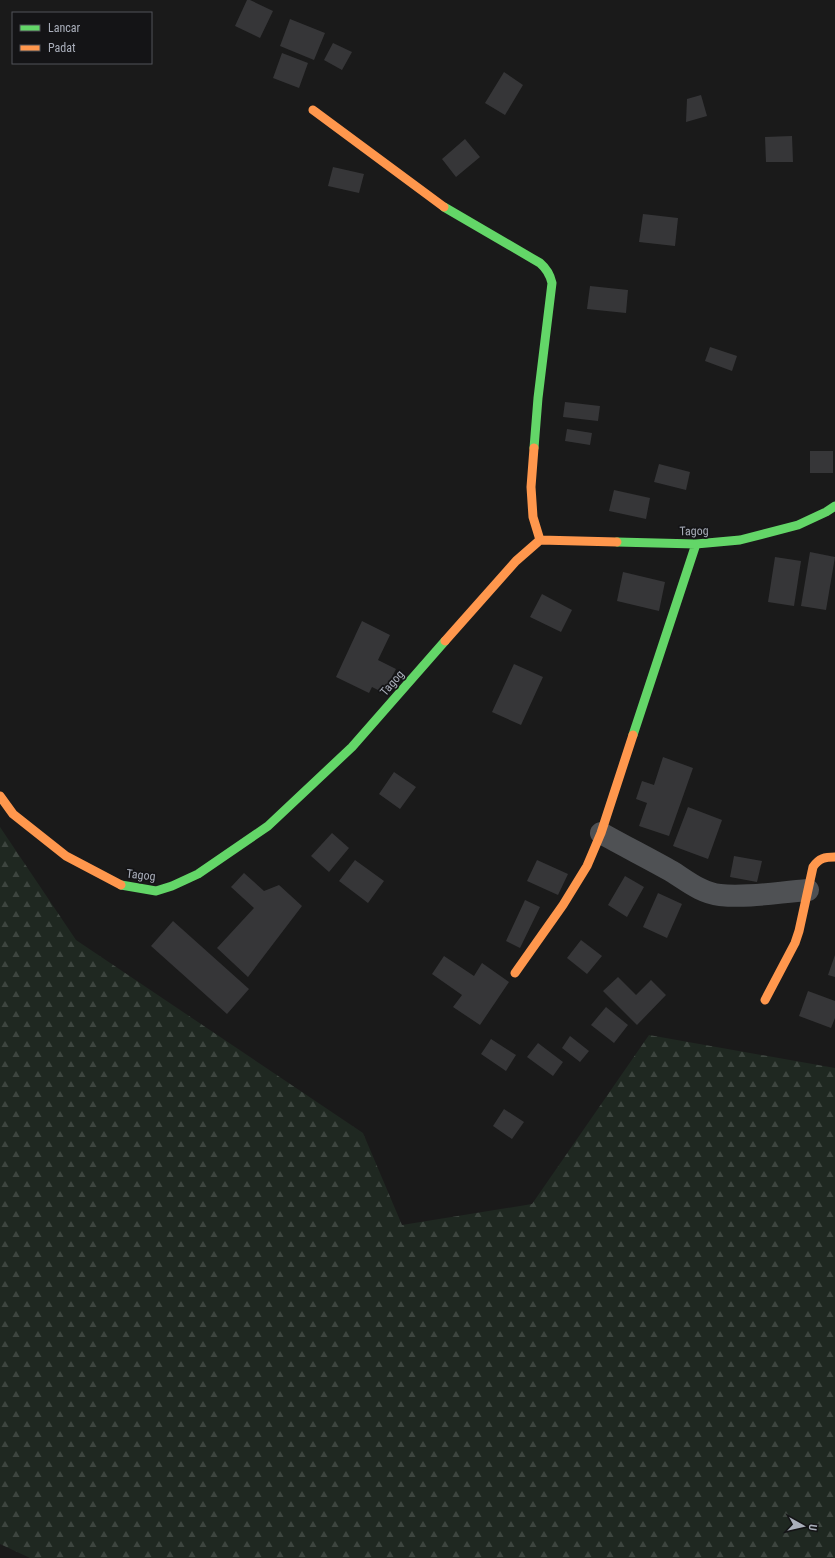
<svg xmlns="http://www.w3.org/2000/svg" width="835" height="1558" font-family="'Roboto Condensed',sans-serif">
	<defs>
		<pattern id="forest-firs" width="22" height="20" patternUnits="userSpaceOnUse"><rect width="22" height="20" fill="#1f2821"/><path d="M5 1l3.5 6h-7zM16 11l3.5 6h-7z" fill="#3d453f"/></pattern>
	</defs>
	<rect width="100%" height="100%" fill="#1a1a1a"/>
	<path fill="url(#forest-firs)" d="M0 827 76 940 363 1133 402 1225 532 1204 649 1035 835 1068V1558H30L0 1544Z"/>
	<path fill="#363638" d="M247 0H250L273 11 260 38 235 26Z
		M290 19 325 33 314 60 280 46Z
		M333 43 352 52 342 70 324 60Z
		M282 53 308 63 299 88 273 78Z
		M504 72 523 85 505 115 485 103Z
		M701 95 707 116 686 122 687 99Z
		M792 136 793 162H766L765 137Z
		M465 139 480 157 456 177 442 159Z
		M333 167 364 174 359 193 328 186Z
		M643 214 678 218 675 246 639 242Z
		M590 286 628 290 626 313 587 309Z
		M710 347 737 356 732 371 705 361Z
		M565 402 600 406 598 421 563 417Z
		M567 429 592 433 590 445 565 441Z
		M810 451H833V473H810Z
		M659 464 690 472 686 490 654 482Z
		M614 490 650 498 646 519 609 511Z
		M810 552 835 557 826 610 801 606Z
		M775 557 801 561 794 606 768 602Z
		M623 572 665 582 659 611 617 601Z
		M542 594 572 610 561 632 530 617Z
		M362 621 390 635 378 660 396 669 384 693 372 687 369 693 336 677Z
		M514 664 543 677 521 725 492 712Z
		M663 757 693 768 669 836 639 826 647 803 636 799 642 781 654 785Z
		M394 772 416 787 400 809 379 794Z
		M688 807 722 820 708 859 673 846Z
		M332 833 349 848 329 872 311 856Z
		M734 856 762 861 757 882 730 877Z
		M355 860 384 881 368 903 339 881Z
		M537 860 568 874 558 895 527 881Z
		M244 873 264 891 279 885 302 906 248 977 217 948 254 908 231 887Z
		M625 876 644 887 627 917 608 905Z
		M658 893 682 904 667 938 643 927Z
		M525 900 540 907 520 948 506 941Z
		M173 921 249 989 227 1014 151 946Z
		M581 940 602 956 587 974 567 958Z
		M835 955V977L828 975Z
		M444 956 474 976 482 963 509 982 480 1025 453 1007 462 995 432 974Z
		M618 977 636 995 651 980 666 995 637 1025 603 991Z
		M808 991 835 1001V1018L831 1028 799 1016Z
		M606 1007 628 1025 614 1043 591 1025Z
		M570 1036 589 1051 580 1062 562 1048Z
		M491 1039 516 1055 506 1071 481 1054Z
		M538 1043 563 1062 553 1076 527 1057Z
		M504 1109 524 1122 512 1139 493 1126Z"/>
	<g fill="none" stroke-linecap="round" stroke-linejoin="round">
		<path stroke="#4f5154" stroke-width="22" d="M601 833C624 846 648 858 671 871 686 880 701 893 720 895 749 898 779 892 808 890"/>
		<path stroke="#63d668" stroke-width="9" d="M444 207 540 263C547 269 550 274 552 283L538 398 534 448
			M617 542 696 544 740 540 798 525 826 512 835 506
			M633 735 696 544
			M121 885 156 891 172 886 198 874 268 826 352 747 445 641"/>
		<path stroke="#ff974d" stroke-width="9" d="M313 110 444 207
			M534 448 531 487 533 517 540 540
			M445 641 516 561 540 540 617 542
			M0 796 13 814 66 856 121 885
			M515 973 563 905 587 866 601 833 633 735
			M765 1000 795 943 799 931 813 867C819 858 825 857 835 857"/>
	</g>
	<g text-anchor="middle" stroke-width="3.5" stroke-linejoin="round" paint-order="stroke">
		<g font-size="12" fill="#aaafbb" stroke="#141416">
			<text transform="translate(694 531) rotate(-1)" y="4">Tagog</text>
			<text transform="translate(392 683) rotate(-49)" y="4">Tagog</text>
			<text transform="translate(141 875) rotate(6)" y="4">Tagog</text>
		</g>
	</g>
	<rect x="12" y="12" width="140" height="52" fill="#141416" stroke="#505258"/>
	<rect x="20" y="25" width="20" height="6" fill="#63d668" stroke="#505258"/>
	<text x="48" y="32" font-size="12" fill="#aaafbb">Lancar</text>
	<rect x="20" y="45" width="20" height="6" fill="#ff974d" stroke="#505258"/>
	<text x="48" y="52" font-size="12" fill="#aaafbb">Padat</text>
	<g transform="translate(803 1526) rotate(98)" stroke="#141416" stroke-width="3" paint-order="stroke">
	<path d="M0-3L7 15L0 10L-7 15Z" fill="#aaafbb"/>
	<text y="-6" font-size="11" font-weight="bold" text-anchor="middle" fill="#aaafbb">U</text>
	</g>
</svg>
